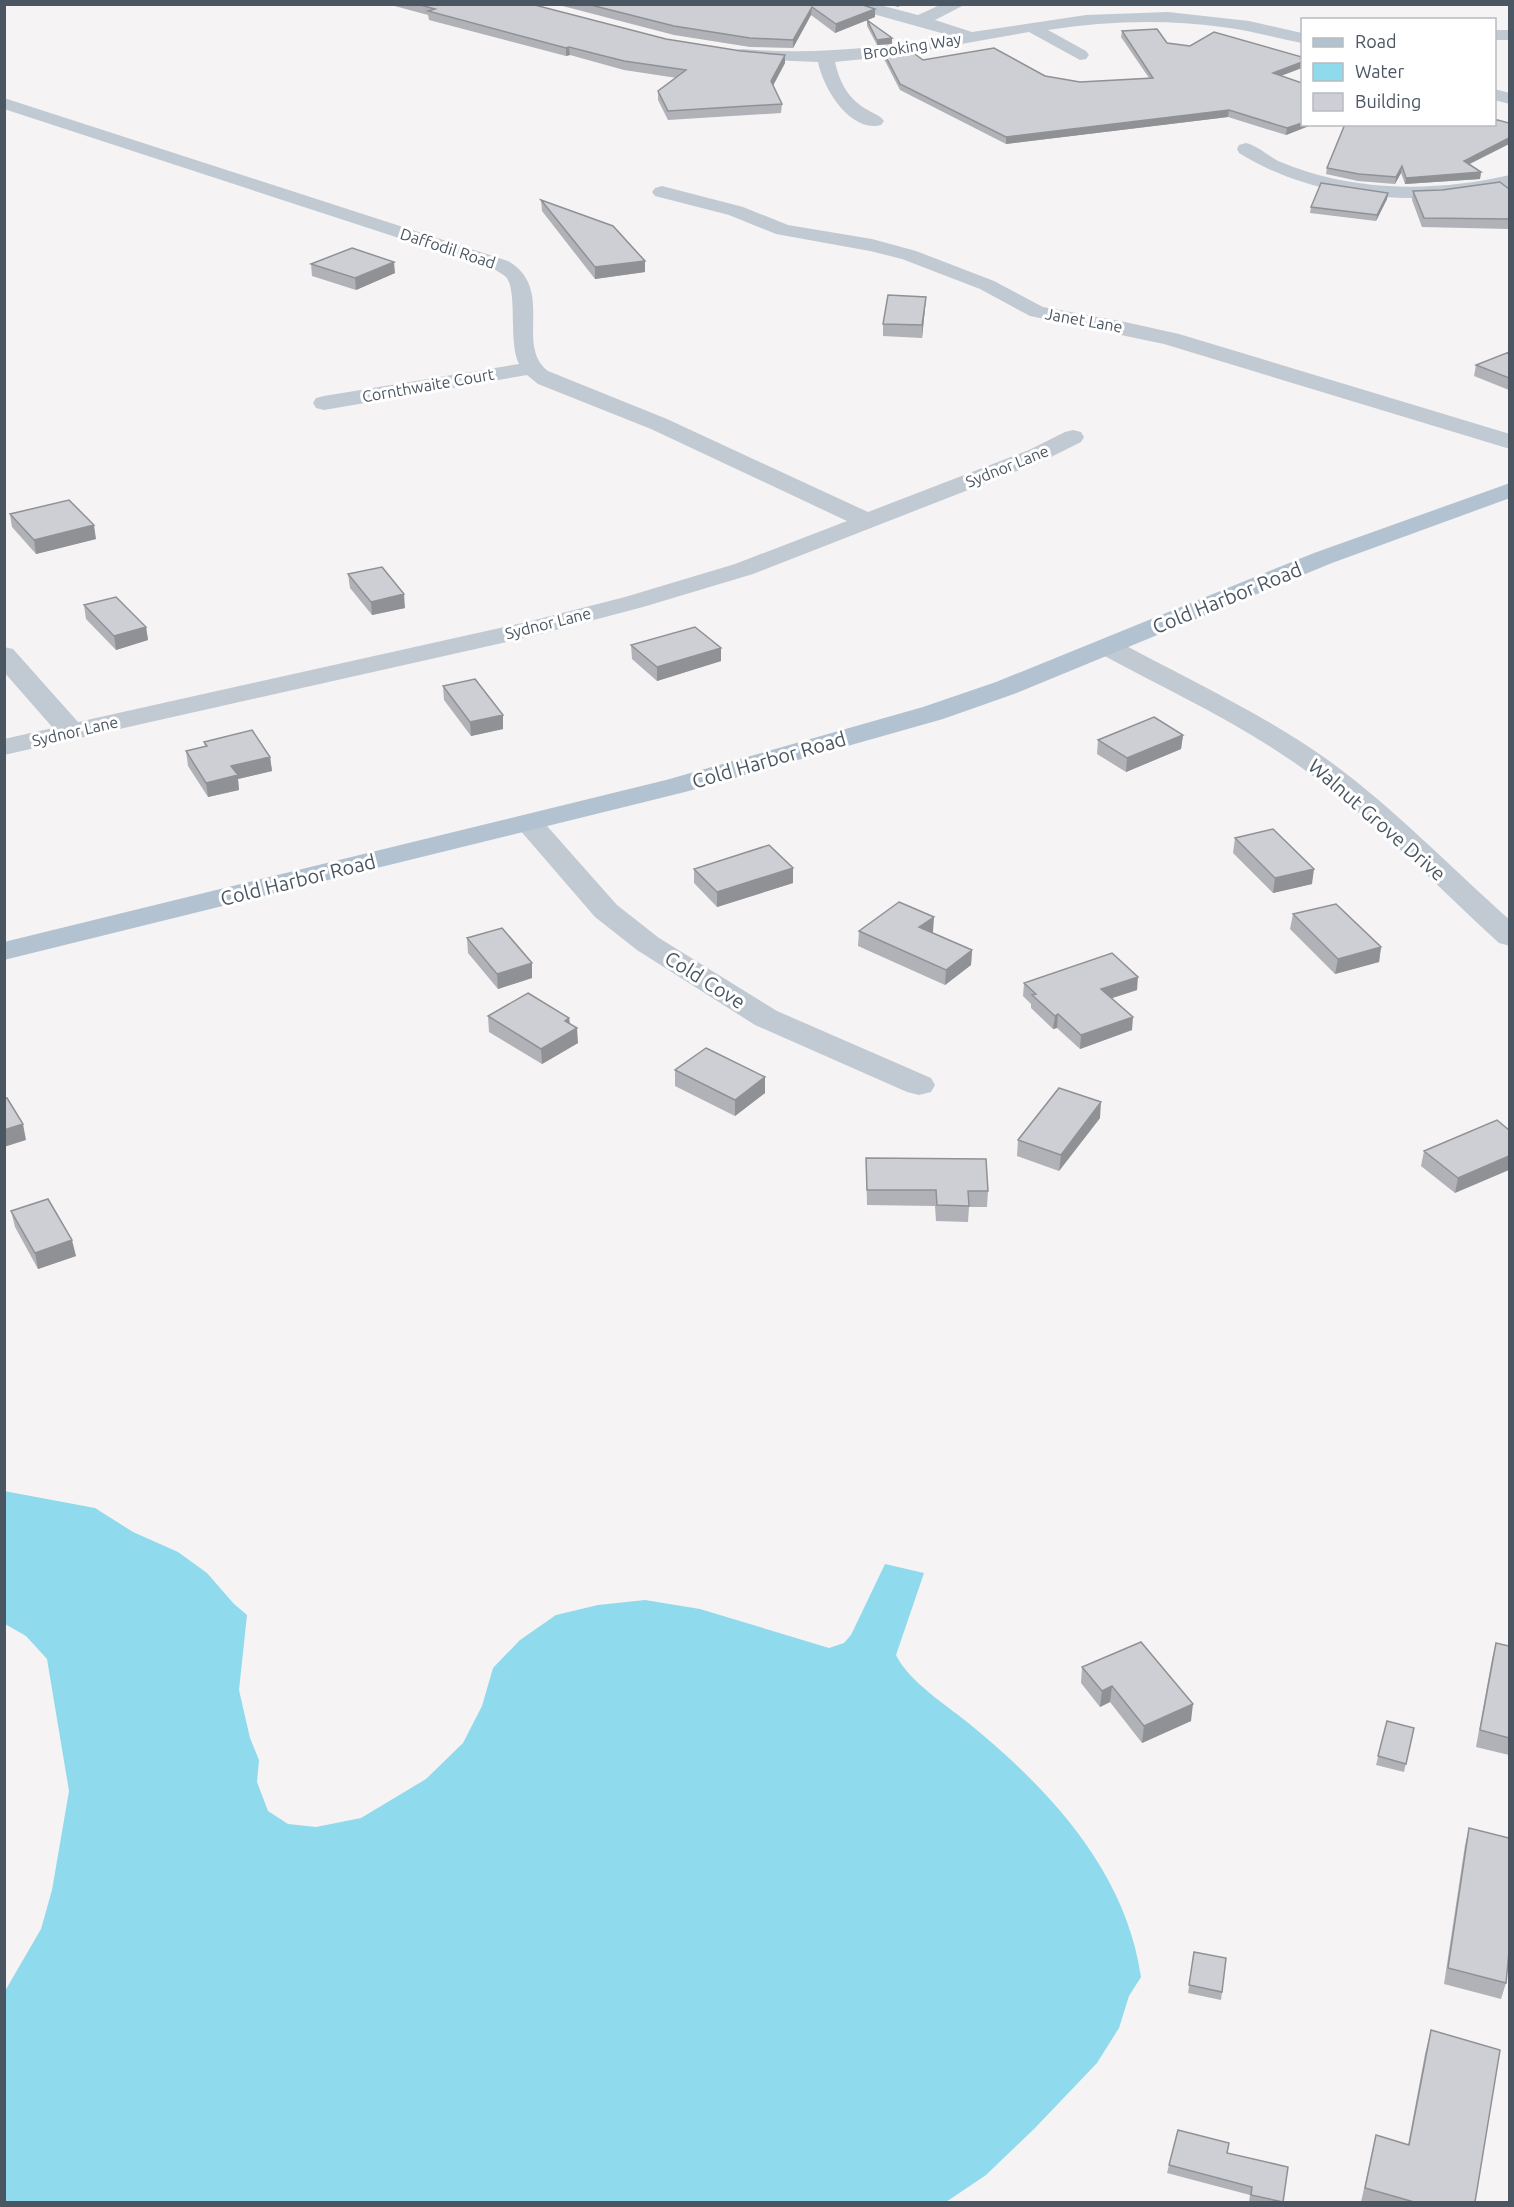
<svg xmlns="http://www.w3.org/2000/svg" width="1514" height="2207" font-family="Ubuntu,sans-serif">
	<rect width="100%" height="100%" fill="#f5f3f3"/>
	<path fill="#90daee" d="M4 1491 95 1508 133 1532 178 1552 207 1573 234 1604 247 1615 239 1690 250 1738 259 1760 257 1782 268 1811 288 1824 316 1827 361 1818 426 1779 463 1743 482 1706 493 1668 520 1640 556 1615 598 1605 645 1600 700 1609 829 1648 844 1643 851 1635 885 1564 924 1573 896 1655C908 1681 949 1707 972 1726 1051 1791 1126 1872 1141 1977L1129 1996 1119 2028 1097 2063 1034 2129 986 2175 946 2202H5V1991L41 1929 52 1890 69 1791 47 1659 26 1636 5 1624Z"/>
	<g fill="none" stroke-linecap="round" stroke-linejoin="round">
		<path fill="#c1cad2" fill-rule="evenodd" d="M846 4H876L918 15 942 4H966L935 20 972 32 1086 15 1168 12 1249 21 1302 33V43C1276 38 1249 30 1222 27 1164 19 1106 21 1048 30L1086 51 1089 55 1086 59 1080 60 1029 32 893 56 835 62C840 83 848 99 868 110 874 114 880 115 884 121L881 125C850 133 823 88 818 62L742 59 736 58 733 54 736 50 742 49C813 55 881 48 952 36L848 7Z
			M1494 30H1510V40H1494Z
			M1494 89 1510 93V104L1494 100Z
			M4 98 508 261C556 289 514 345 548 371L667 419 868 512 1029 450 1065 432 1073 430 1081 432 1084 437 1081 442 1045 460 753 574 643 607 533 636 4 755V739L53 728 4 672V647L13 649 78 722 531 621 625 597 735 564 847 521 651 429 538 384 527 375 324 410 316 408 313 403 316 398 324 396 519 364C508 342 518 291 506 277 503 274 498 272 494 269L4 109Z
			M1246 143C1258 146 1267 155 1278 161 1288 165 1299 169 1308 172 1373 192 1445 190 1510 175V187C1420 207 1318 202 1239 153L1237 149 1239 145Z
			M662 186 743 207 788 225 872 239 916 251 994 281 1043 307 1125 322 1179 334 1510 434V449L1164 344 1030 316 980 289 902 259 870 251 776 234 729 215 655 196 652 192 655 188Z
			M1108 639 1117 641C1188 679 1263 714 1328 760 1393 807 1450 867 1510 920V946L1499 943C1437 886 1377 823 1309 773 1244 725 1169 691 1099 653L1095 647 1099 641Z
			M529 814 539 817 617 905 659 938 777 1011 931 1078 935 1085 931 1092 919 1095 907 1092 755 1025 637 950 595 917 519 829 515 823 519 817Z"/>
		<path fill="#b3c2d1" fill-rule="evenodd" d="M1510 483V498L1332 563 1014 694 943 719 685 792 4 960V942L666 780 923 707 996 682 1314 553Z"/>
	</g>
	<path fill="#b0b2b7" d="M387 4H531L666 39 785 63 773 86 782 104 781 113 668 120 658 100V91L677 78 624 70 570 55 566 56 429 20 428 15Z
		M555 4H860L875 17 835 33 811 15 793 48 750 47 674 35Z
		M887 4H905L898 7Z
		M867 20 892 38V44L877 45 867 26Z
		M1122 31 1282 76 1302 124H1314L1286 135 1228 117 1006 144 900 90 884 59V53L923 60 1045 76 1080 82 1149 78 1121 37Z
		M1509 123V144L1470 164 1481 172 1480 179 1405 184 1401 173 1395 184 1358 181 1326 174 1327 168Z
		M1509 189V229L1422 227 1412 200 1413 191Z
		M1388 193 1387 199 1376 221 1310 213 1311 207Z
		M541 200 645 261V272L595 279 542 211Z
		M311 264 395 273 356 290 312 276Z
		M926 297 922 338 883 336V324Z
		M1509 352V390L1474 376 1476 365Z
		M10 514 96 539 36 554 12 527Z
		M348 574 405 608 372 615 350 588Z
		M84 605 146 627 148 640 116 650 86 619Z
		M631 645 721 661 657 681 632 659Z
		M443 686 503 729 471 736 444 700Z
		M1183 735 1181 749 1126 772 1097 754 1098 740Z
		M204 742 270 757 272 771 238 779 239 790 208 797 188 766 186 751 205 747Z
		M1235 838 1312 884 1273 893 1233 853Z
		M694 869 793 883 717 907 694 883Z
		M1293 914 1381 947 1379 962 1335 974 1290 929Z
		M859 931 933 932 932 933 972 950 971 965 945 985 858 946Z
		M467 938 532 978 498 989 468 953Z
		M1024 983 1137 990 1112 998 1132 1030 1080 1049 1057 1028 1053 1029 1031 1008V1004L1023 996Z
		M488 1016 569 1018 570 1023 578 1043 542 1064 489 1032Z
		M675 1070 765 1077V1093L735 1116 675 1086Z
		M1100 1118 1059 1171 1017 1156 1018 1140Z
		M1497 1120 1455 1193 1421 1166 1424 1151Z
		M866 1158 988 1191 987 1207H969L968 1222 936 1221 935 1206 867 1205Z
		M11 1211 76 1256 38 1269 15 1227Z
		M1496 1643 1509 1646V1755L1476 1747 1492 1659Z
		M1082 1667 1191 1721 1142 1743 1110 1702 1100 1707 1081 1683Z
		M1387 1721 1414 1728 1404 1772 1376 1765Z
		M1469 1828 1506 1983 1501 1999 1444 1984 1465 1845Z
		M1194 1952 1222 1992 1221 2000 1188 1993Z
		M1431 2030 1475 2202H1361L1376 2135 1408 2145 1425 2054Z
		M1227 2153 1283 2202H1249L1250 2195 1167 2173 1169 2165Z"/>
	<path fill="#909195" d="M812 7 811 15 793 48V40Z
		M875 9V17L835 33 836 24Z
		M892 38V44L877 45V40Z
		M569 47 570 55 566 56V48Z
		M785 55V63L771 89V81Z
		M1302 57V68L1273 79V73Z
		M1229 110 1228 117 1006 144V137Z
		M1302 123V124H1314L1286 135 1287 128Z
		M1509 138V144L1463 167 1464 161Z
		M1402 166 1401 173 1395 184 1396 177Z
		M1481 172 1480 179 1405 184 1406 178Z
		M1388 193 1387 199 1376 221 1377 215Z
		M645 261V272L595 279V267Z
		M394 262 395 273 356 290 355 278Z
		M926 297 925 309 922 338V325Z
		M94 525 96 539 36 554 34 540Z
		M404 594 405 608 372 615 371 602Z
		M146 627 148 640 116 650 114 636Z
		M721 648V661L657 681V667Z
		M503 715V729L471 736 470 722Z
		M1183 735 1181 749 1126 772 1127 758Z
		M270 757 272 771 238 779 239 790 208 797 206 783 231 766Z
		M793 868V883L717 907V892Z
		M1314 869 1312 884 1273 893 1275 878Z
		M934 917 933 932 919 942V927Z
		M1381 947 1379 962 1335 974 1338 959Z
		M972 950 971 965 945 985 946 970Z
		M532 963V978L498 989 497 974Z
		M1138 977 1137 990 1100 1002 1101 989Z
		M1058 1014 1057 1028 1053 1029 1055 1016Z
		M1133 1017 1132 1030 1080 1049 1081 1035Z
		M569 1018 570 1032 577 1028 578 1043 542 1064 541 1049 565 1021Z
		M765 1077V1093L735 1116V1100Z
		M1101 1102 1100 1118 1059 1171 1061 1155Z
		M23 1124 26 1140 4 1147V1130Z
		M1509 1156V1170L1455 1193 1458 1178Z
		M72 1240 76 1256 38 1269 35 1253Z
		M1112 1686 1110 1702 1100 1707 1102 1691Z
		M1193 1704 1191 1721 1142 1743 1144 1726Z"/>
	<path fill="#cdcfd5" stroke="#909195" stroke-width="1.5" d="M417 4H531L666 39 741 51 785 55 771 81 782 104 668 111 658 91 686 70 624 61 569 47 566 48 428 11 435 9Z
		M587 4H860L875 9 836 24 812 7 793 40 750 38 674 26Z
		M867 20 892 38 877 40Z
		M1157 29 1167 43 1190 46 1214 32 1302 57 1301 58H1302V62L1273 73 1302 83V123L1287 128 1229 110 1006 137 900 84 884 53 908 49 923 60 994 48 1045 76 1080 82 1153 78 1122 31Z
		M1494 119 1509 123V138L1464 161 1481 172 1406 178 1402 166 1396 177 1359 174 1327 168 1345 124H1494Z
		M1500 182 1509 189V219L1424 218 1413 191 1442 190Z
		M1321 183 1388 193 1377 215 1311 207Z
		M541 200 613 226 645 261 595 267Z
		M352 248 394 262 355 278 311 264Z
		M888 295 926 297 922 325 883 324Z
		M1509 352V378L1476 365Z
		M69 500 94 525 34 540 10 514Z
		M382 567 404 594 371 602 348 574Z
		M116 597 146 627 114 636 84 605Z
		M695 627 721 648 657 667 631 645Z
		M475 679 503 715 470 722 443 686Z
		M1154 717 1183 735 1127 758 1098 740Z
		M252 730 270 757 231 766 238 775 206 783 186 751 207 746 204 742Z
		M1273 829 1314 869 1275 878 1235 838Z
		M769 845 793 868 717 892 694 869Z
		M899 902 934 917 919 927 972 950 946 970 859 931Z
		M1336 904 1381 947 1338 959 1293 914Z
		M502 928 532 963 497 974 467 938Z
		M1112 953 1138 977 1101 989 1133 1017 1081 1035 1058 1014 1055 1016 1032 995 1036 994 1024 983Z
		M528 993 569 1018 565 1021 577 1028 541 1049 488 1016Z
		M706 1048 765 1077 735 1100 675 1070Z
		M1059 1088 1101 1102 1061 1155 1018 1140Z
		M7 1098 23 1124 4 1130V1099Z
		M1497 1120 1509 1130V1156L1458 1178 1424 1151Z
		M866 1158 986 1159 988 1191H968L969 1206 937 1205 936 1190H867Z
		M48 1199 72 1240 35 1253 11 1211Z
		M1141 1642 1193 1704 1144 1726 1112 1686 1102 1691 1082 1667Z
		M1496 1643 1509 1646V1738L1480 1730Z
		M1387 1721 1414 1728 1406 1764 1378 1756Z
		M1469 1828 1509 1838V1952L1506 1983 1448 1968Z
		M1194 1952 1226 1958 1222 1992 1189 1985Z
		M1431 2030 1500 2050 1475 2202H1414L1365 2188 1376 2135 1409 2145Z
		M1178 2130 1229 2143 1227 2153 1288 2167 1283 2202 1251 2195 1252 2187 1169 2165Z"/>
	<g text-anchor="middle" stroke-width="6" stroke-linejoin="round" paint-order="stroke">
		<g font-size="16" fill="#4a5661" stroke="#fff">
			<text transform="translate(912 46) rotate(-9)" y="6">Brooking Way</text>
			<text transform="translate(448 248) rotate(18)" y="6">Daffodil Road</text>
			<text transform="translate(1084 320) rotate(10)" y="6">Janet Lane</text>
			<text transform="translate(428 385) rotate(-10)" y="6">Cornthwaite Court</text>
			<text transform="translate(1007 466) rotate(-22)" y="6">Sydnor Lane</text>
			<text transform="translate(548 623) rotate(-14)" y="6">Sydnor Lane</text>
			<text transform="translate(75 731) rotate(-13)" y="6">Sydnor Lane</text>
		</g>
		<g font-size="20" fill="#4a5661" stroke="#fff">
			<text transform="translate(1227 598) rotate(-22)" y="7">Cold Harbor Road</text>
			<text transform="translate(769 760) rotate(-16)" y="7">Cold Harbor Road</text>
			<text transform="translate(1377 820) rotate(41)" y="7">Walnut Grove Drive</text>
			<text transform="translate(298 880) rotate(-14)" y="7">Cold Harbor Road</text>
			<text transform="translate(705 980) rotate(32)" y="7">Cold Cove</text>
		</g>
	</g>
	<rect width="1514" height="2207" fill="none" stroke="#4a5661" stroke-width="12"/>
	<rect x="1301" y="18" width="195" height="108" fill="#ffffff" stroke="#b7bbc0" stroke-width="1.5"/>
	<rect x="1313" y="38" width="30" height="9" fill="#b3c2d1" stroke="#b7bbc0" stroke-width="1.5"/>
	<text x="1355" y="48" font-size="18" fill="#4a5661">Road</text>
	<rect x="1313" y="63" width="30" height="18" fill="#90daee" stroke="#b7bbc0" stroke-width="1.5"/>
	<text x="1355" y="78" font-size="18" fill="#4a5661">Water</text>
	<rect x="1313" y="93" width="30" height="18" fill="#cdcfd5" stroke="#b7bbc0" stroke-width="1.5"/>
	<text x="1355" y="108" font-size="18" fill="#4a5661">Building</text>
</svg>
